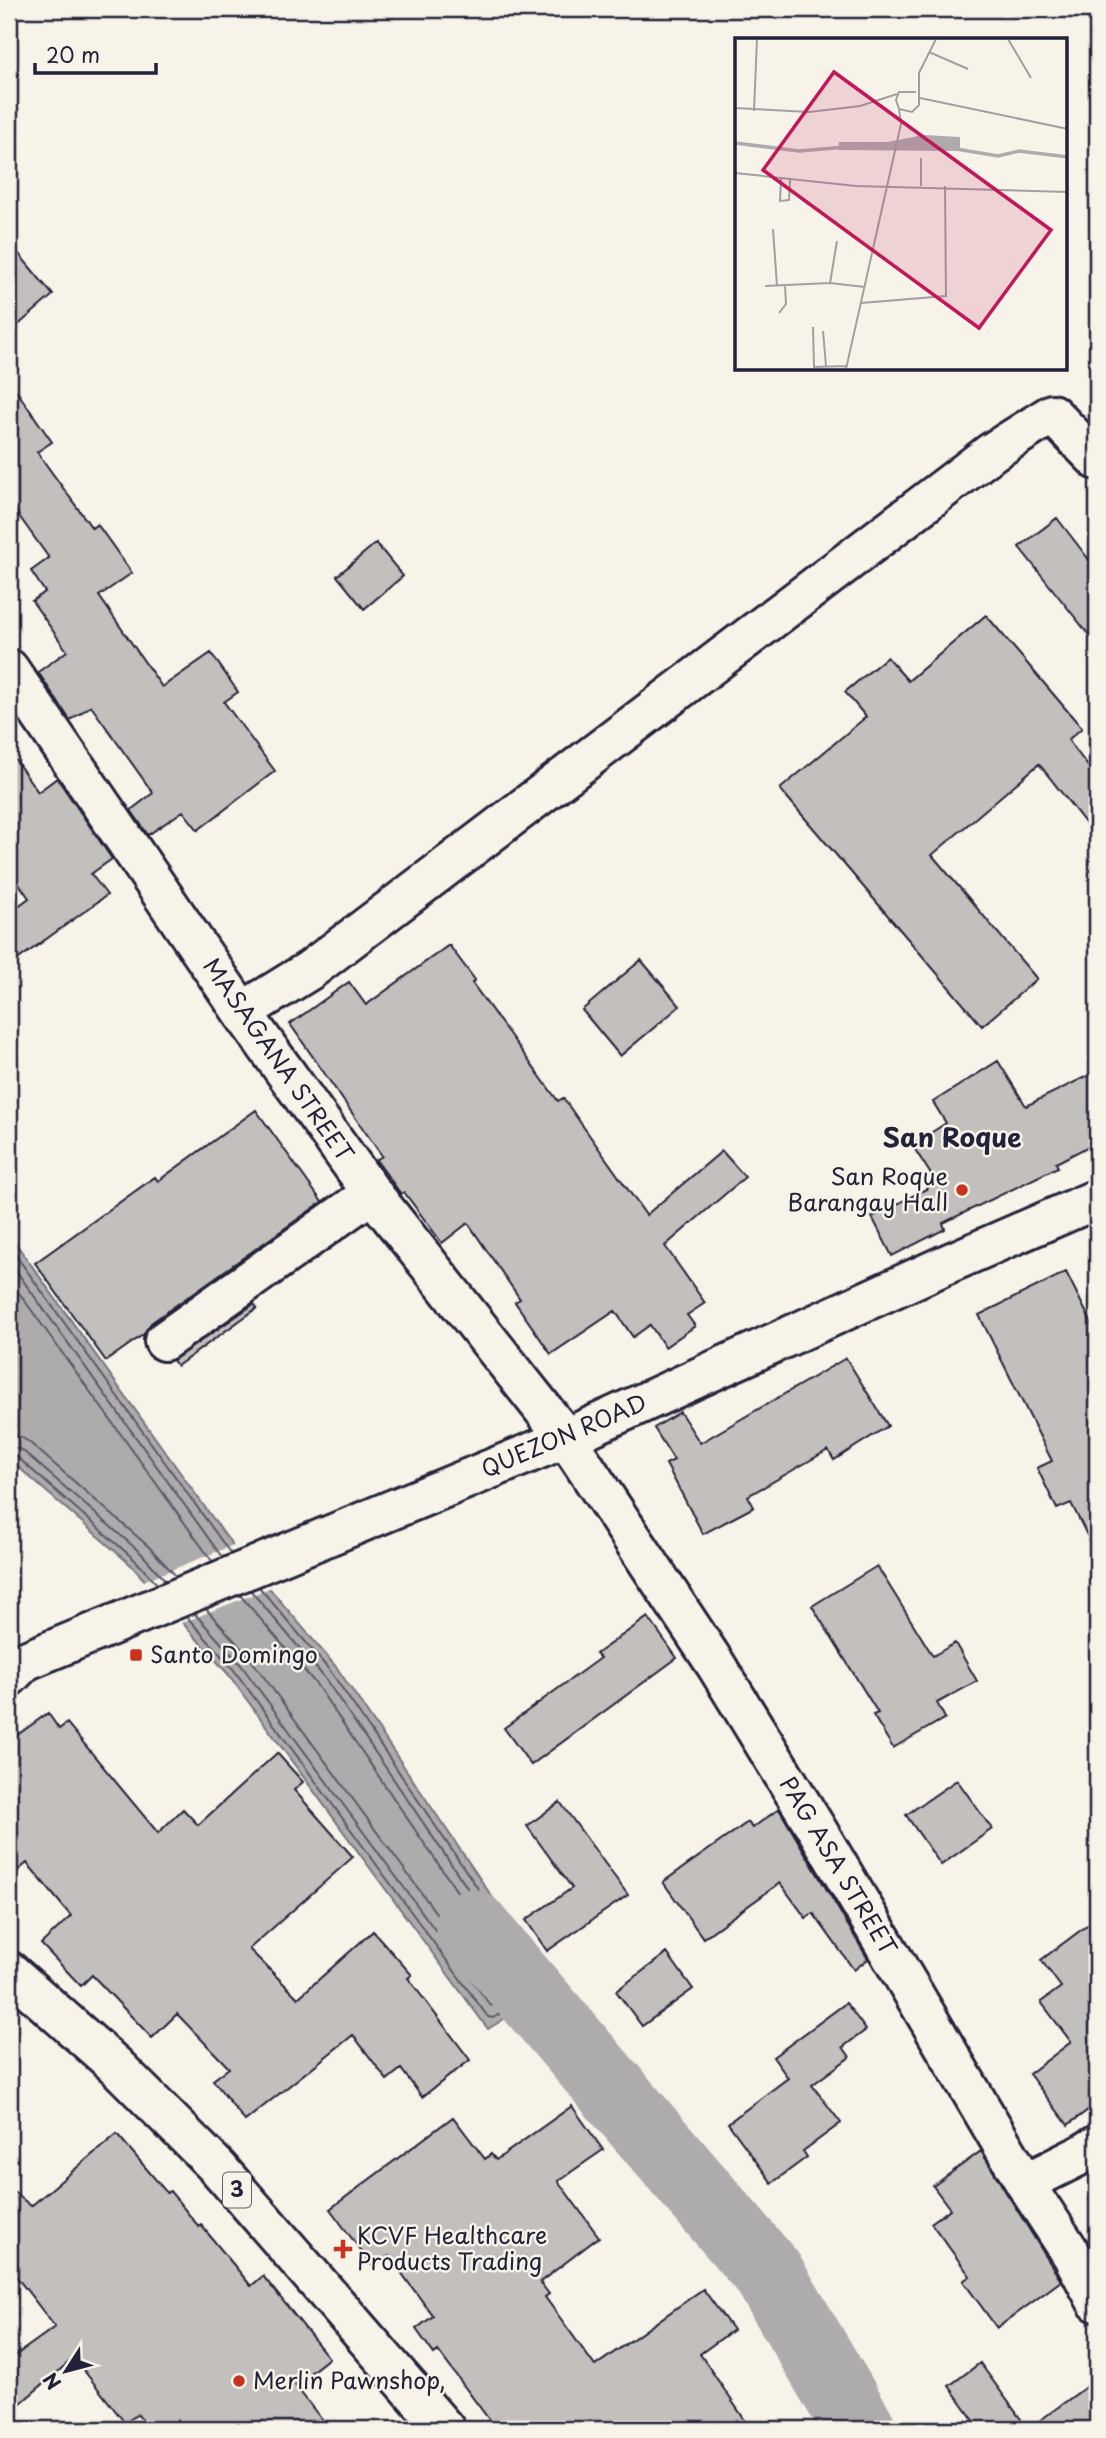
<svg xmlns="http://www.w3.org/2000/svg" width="1106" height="2438" font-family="'Playpen Sans',sans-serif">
	<rect width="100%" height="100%" fill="#f7f3e8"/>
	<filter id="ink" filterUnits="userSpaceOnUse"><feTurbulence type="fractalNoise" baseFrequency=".0143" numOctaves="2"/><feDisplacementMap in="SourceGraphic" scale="14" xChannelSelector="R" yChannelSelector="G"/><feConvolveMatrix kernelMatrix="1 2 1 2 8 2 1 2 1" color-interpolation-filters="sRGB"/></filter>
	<g filter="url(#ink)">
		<path fill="#aeabad" stroke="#76747f" stroke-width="2" d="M9 1234 227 1538 337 1668 554 1988 488 2029 228 1674 131 1565 9 1459Z"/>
		<path fill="#f7f3e8" d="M236 1544 272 1587 179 1624 141 1582Z"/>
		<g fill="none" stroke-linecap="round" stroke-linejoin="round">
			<path stroke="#5a5969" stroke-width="2" d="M9 1246 231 1554
				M9 1261 222 1557
				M9 1279 212 1561
				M9 1435 21 1437 29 1442 148 1546 176 1576
				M9 1446 22 1450 141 1553 165 1580
				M9 1454 16 1456 135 1560 157 1584
				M206 1609 250 1658 493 1991 497 1992 514 1982 515 1977 316 1684 240 1595
				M195 1614 241 1665 490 2005 495 2006 529 1985 530 1980 324 1677 251 1591
				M187 1617 234 1670 488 2017 493 2018 542 1988V1983L331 1672 259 1587"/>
			<path stroke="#aeabad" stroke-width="72" d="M471 1925 768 2273 860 2429"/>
		</g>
		<path fill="#c2bfbd" stroke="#22223b" stroke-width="2" d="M9 242 53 295 9 333Z
			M9 380 52 442 37 452 92 528 97 524 132 573 99 596 162 687 211 653 238 692 224 702 275 771 198 830 183 811 148 835 131 810 153 793 91 706 70 720 38 672 67 651 32 601 45 592 31 571 49 558 9 502Z
			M1057 518 1097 570V645L1019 547Z
			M376 543 403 576 364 609 337 576Z
			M986 615 1082 728 1068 740 1097 778V838L1039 764 932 855 1037 979 982 1026 780 789 866 717 845 692 887 657 908 681Z
			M9 751 38 792 57 778 112 859 91 874 107 895 9 966V913L29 898 9 870Z
			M449 945 475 980 472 983 558 1101 563 1098 646 1215 722 1151 745 1177 665 1246 705 1303 687 1315 695 1326 665 1347 650 1325 633 1337 615 1311 551 1354 515 1302 520 1299 468 1223 442 1243 404 1192 401 1194 376 1160 382 1156 290 1024 349 982 366 1005Z
			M641 960 680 1006 620 1056 582 1010Z
			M998 1061 1026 1106 1097 1071V1142L1056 1163 1058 1167 943 1223 945 1229 892 1256 872 1217 928 1188 926 1183 934 1179 912 1145 946 1123 933 1102Z
			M256 1110 322 1202 151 1323 144 1334 106 1361 35 1263 155 1177 158 1181Z
			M1066 1272 1097 1334V1555L1071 1503 1057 1509 1037 1468 1052 1461 979 1315Z
			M254 1304 257 1308 177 1366 173 1360Z
			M846 1358 888 1426 834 1460 828 1450 748 1496 754 1507 703 1534 666 1464 674 1460 654 1428 680 1412 700 1443Z
			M877 1566 933 1656 955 1643 977 1681 937 1703 945 1718 893 1748 873 1715 878 1713 812 1606Z
			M648 1617 677 1658 531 1765 504 1728 600 1658 596 1654Z
			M48 1713 59 1729 67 1723 158 1833 183 1809 198 1825 277 1753 303 1782 294 1790 353 1857 249 1949 298 1998 373 1931 412 1975 408 1978 470 2060 422 2097 401 2069 387 2080 353 2035 245 2121 213 2080 229 2068 177 2014 152 2038 92 1975 81 1986 41 1944 71 1916 27 1863 9 1878V1741Z
			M957 1780 992 1829 941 1865 906 1815Z
			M560 1802 628 1895 547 1951 526 1920 572 1888 527 1826Z
			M779 1809 868 1959 854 1970 813 1913 806 1918 780 1883 703 1938 663 1882 748 1822 752 1828Z
			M1097 1918V2103L1068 2125 1029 2074 1071 2042 1041 2002 1061 1987 1041 1960Z
			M667 1953 693 1989 642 2026 616 1991Z
			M846 2003 866 2030 843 2047 850 2057 812 2085 841 2123 803 2151 807 2157 772 2183 728 2123 788 2078 773 2057Z
			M572 2106 603 2150 558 2181 599 2237 540 2282 549 2294 545 2297 595 2366 703 2289 733 2330 700 2354 751 2429H496L438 2351 434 2354 416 2329 433 2316 389 2256 373 2267 330 2209 453 2117 485 2159 491 2154 496 2160Z
			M117 2134 167 2193 170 2191 199 2227 201 2225 251 2286 263 2276 329 2358 295 2385 329 2429H150L138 2414 125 2423 74 2358 9 2413V2360L55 2327 9 2267V2188L31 2206Z
			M981 2151 1061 2281 997 2328 963 2281 970 2276 931 2223 950 2209 933 2186Z
			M980 2363 1028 2429H980L949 2386Z
			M1097 2379V2429H1028Z"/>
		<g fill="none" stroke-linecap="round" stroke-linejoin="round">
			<defs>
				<path id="minor" d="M9 669 242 1012 372 1193 566 1438 716 1665 816 1828 1025 2183 1072 2255 1097 2302
					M242 1012 310 970 992 452 1052 414 1097 460
					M164 1341 372 1193
					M1025 2183 1081 2155 1097 2145"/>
				<path id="major" d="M9 1677 25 1661 566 1438 945 1265 1097 1199"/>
				<path id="highway" d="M9 1971 115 2065 218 2168 445 2429"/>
			</defs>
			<use href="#minor" stroke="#22223b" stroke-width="44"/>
			<use href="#major" stroke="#22223b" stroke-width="44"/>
			<use href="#highway" stroke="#22223b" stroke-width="44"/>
			<use href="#minor" stroke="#f7f3e8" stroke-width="38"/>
			<use href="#major" stroke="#f7f3e8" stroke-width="38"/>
			<use href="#highway" stroke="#f7f3e8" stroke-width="38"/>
		</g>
	</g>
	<g fill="#c8321e" stroke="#f7f3e8" stroke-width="2.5">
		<circle cx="962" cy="1190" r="7"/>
		<rect x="129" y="1648" width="14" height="14" rx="3.5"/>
		<path d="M339.5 2238.5h7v7h7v7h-7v7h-7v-7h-7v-7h7z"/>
		<circle cx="239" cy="2381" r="7"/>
	</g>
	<g text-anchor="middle" stroke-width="5" stroke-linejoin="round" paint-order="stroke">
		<rect fill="#f7f3e8" stroke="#62616f" stroke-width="2" x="223" y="2172.5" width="28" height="35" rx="5"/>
		<g font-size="21" font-weight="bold" fill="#22223b">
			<text x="237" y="2197">3</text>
		</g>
		<g font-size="23" fill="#22223b" stroke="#f7f3e8">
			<text transform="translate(278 1060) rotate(55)" y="8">MASAGANA STREET</text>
			<text transform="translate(564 1436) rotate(-23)" y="8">QUEZON ROAD</text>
			<text transform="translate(838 1866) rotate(59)" y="8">PAG ASA STREET</text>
		</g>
		<g font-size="23" fill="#22223b" stroke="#f7f3e8" text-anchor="start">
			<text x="948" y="1185" text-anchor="end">San Roque<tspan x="948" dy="26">Barangay Hall</tspan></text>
			<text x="150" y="1663">Santo Domingo</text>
			<text x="357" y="2244">KCVF Healthcare<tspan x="357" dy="26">Products Trading</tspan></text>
			<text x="253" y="2389">Merlin Pawnshop,</text>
		</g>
		<g font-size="26" font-weight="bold" fill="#22223b" stroke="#f7f3e8">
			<text x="952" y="1147">San Roque</text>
		</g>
	</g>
	<g transform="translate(735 38)">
		<rect width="332" height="332" fill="#f7f3e8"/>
		<path d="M189 97 225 99V113L103 112 104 104H152Z" fill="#aeabad"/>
		<path fill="none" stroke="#aeabad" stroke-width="3.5" d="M0 105 64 113 111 109M215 110 263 118 284 113 333 119"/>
		<path fill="none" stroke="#a29fa3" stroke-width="2" d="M273 1 296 40M194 14 233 31M181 54H164L161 62 164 71 177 74 184 67V35L201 1M185 60 333 91M0 70 74 74 125 68 162 56M19 73 22 1M0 135 121 148 333 154M46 141 45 163 54 162 55 142M186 148V120M38 191 42 248M95 245 102 203M30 248 95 245 130 249M126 265 211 258 210 148M44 275 51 266 50 248M78 289 79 329 112 328M88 293 91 328M111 331 166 86 164 71"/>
		<path fill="#c2185b" fill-opacity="0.15" stroke="#c2185b" stroke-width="3.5" d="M99 34 316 192 244 290 28 132Z"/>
		<rect width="332" height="332" fill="none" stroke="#22223b" stroke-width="3.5"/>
	</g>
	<rect width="1106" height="2438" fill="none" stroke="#f7f3e8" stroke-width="35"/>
	<rect x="18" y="18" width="1071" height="2403" fill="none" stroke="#22223b" stroke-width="2.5" filter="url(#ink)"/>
	<g transform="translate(66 2371) rotate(234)" stroke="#f7f3e8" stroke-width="5" paint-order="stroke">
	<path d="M0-5L12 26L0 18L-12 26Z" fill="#22223b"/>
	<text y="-10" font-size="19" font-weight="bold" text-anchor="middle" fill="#22223b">N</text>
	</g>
	<path d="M35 63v10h121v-10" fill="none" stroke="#22223b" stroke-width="3.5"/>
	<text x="46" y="63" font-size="21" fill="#22223b" stroke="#f7f3e8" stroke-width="5" paint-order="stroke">20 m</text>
</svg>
